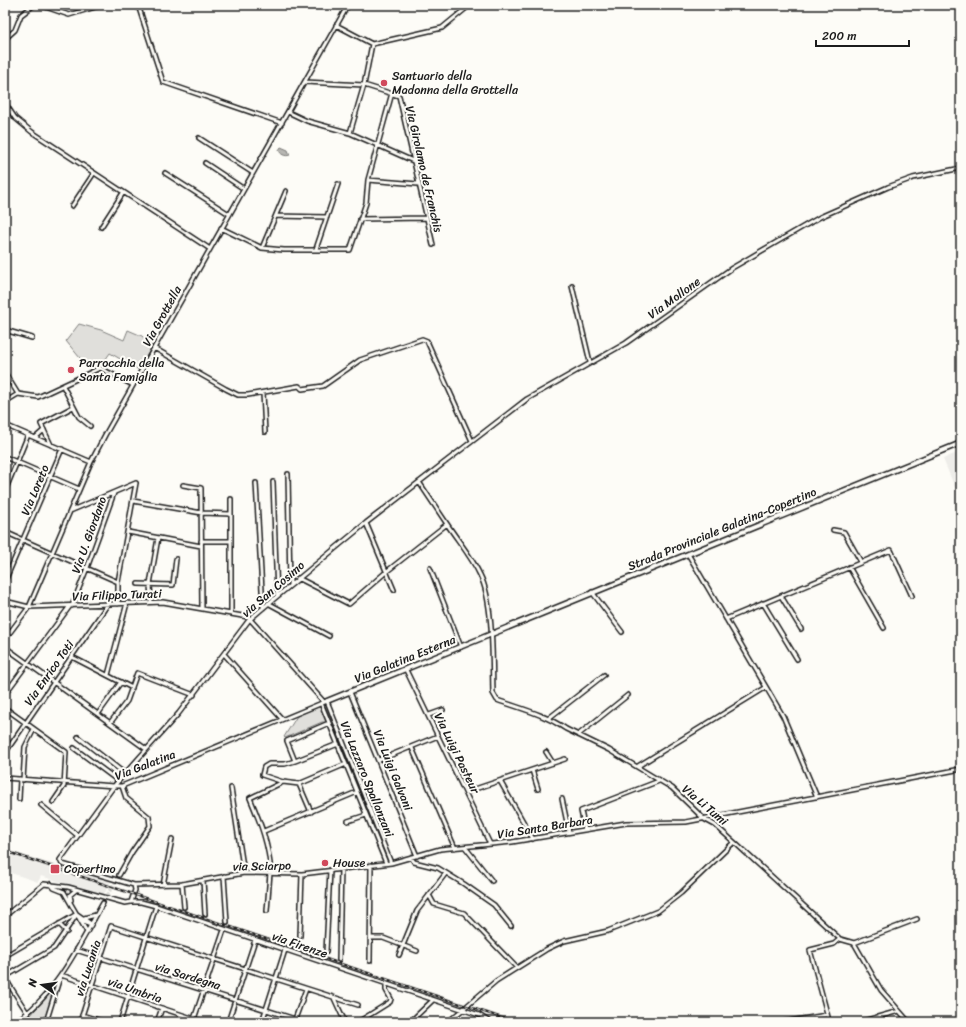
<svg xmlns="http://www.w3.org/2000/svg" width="966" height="1027" font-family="Sriracha,sans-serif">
	<rect width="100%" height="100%" fill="#fdfcf7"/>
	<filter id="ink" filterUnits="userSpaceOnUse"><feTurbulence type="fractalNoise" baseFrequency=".025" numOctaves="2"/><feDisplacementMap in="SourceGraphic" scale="8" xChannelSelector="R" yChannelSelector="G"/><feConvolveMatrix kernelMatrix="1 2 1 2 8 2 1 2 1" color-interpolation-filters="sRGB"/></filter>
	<g filter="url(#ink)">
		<path fill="#eeede9" d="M961 451V502L943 459Z
			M5 849 33 858 111 881 103 896 41 876 38 882 5 871Z"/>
		<path fill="#e0dfdb" stroke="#7e7e7c" d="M79 324 101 330 124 340 128 330 142 336 152 346 139 370 110 353 103 363 97 362 89 369 66 341Z
			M318 707 321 708 327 722H322L285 738 284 737 297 716Z
			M49 992 53 994 45 1022H19L31 1015Z"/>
		<path fill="#b7b6b2" stroke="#797876" d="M281 147 288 150 290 155C285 157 280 154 279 150Z"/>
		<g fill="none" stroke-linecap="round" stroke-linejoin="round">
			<path stroke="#dbdad6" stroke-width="3" stroke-dasharray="3 1.5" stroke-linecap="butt" d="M103 903 119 875"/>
			<defs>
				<path id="minor" d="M40 5 69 15 102 5
					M138 5 163 82 282 123
					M336 25 372 44 442 28 470 5
					M5 39 15 30 21 15 34 5
					M372 44 364 85 399 96 433 245
					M305 82 364 85 350 133
					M5 103 15 118 32 132 210 249
					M288 112 307 121 350 133 413 161
					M199 138 253 173
					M205 163 244 189
					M165 173 229 214
					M368 180 418 184
					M72 206 94 173
					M276 216 327 217
					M360 219 426 218
					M101 227 123 193
					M221 228 262 248 284 250H350L366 203 368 180 392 93
					M262 248 286 191
					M316 249 338 184
					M572 286 590 362
					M5 330 32 338
					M154 348 226 389 238 395H248L299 386 302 389 323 386 360 360 422 339 427 341 472 441
					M5 373 18 394 38 397 100 368 133 385
					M63 386 79 417 90 426
					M263 393 265 432
					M5 402 18 394
					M5 425 91 462
					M35 438 44 430
					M51 445 41 424 73 407
					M5 457 79 489
					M288 474 290 585
					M273 482 277 596
					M419 482 447 524
					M256 483 263 608
					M183 485 201 488 202 609
					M5 491 28 435
					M133 501 202 513 231 514
					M70 511 136 483
					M366 523 394 590
					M833 530 844 532 861 562
					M5 532 118 582
					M128 532 201 546
					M201 541H231
					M688 554 783 716 817 797
					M849 567 884 628
					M430 568 461 647
					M298 578 349 604 386 572 447 524C458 541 472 557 480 575 494 602 492 662 493 693L497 700C522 709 544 714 566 729L609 750 672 788 704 819 715 825 734 842 840 939 854 943 881 990 909 1022
					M5 581 62 449
					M138 584 173 585 176 559
					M592 592 622 632
					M781 596 801 629
					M5 601 29 607 163 602 248 617 324 702
					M151 602 150 584 158 538
					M268 603 329 636
					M763 603 797 659
					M118 604V582L136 483
					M72 606 87 568 114 493
					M231 614V499
					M726 619 891 550 912 596
					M5 639 29 607 91 462 105 435 348 5
					M5 647 146 749
					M224 654 282 719
					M72 657 132 688
					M406 670 490 844
					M108 675 127 603
					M350 692 417 856
					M5 694 70 606
					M321 703 386 863
					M5 708 66 752 64 786 53 802
					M98 714 121 682
					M429 715 443 710
					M549 718 604 675
					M110 723 127 701 137 673 194 695
					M578 735 628 695
					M78 737 124 773
					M338 744 295 761 285 764H269L264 767 262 775 283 782 299 784 346 764
					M74 748 117 780
					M412 748 455 848
					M546 752 553 763
					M5 753 108 604
					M379 760 438 736
					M295 761 287 741 329 723
					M638 766 765 688
					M532 770 538 789
					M5 778 114 786 179 713 249 620 263 608 366 523 527 399 626 343 732 268 820 217 888 187 913 178 961 168
					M23 780 25 747 34 729
					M500 781 533 839
					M299 784 311 812
					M231 788 244 873
					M466 792 565 759
					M19 799 20 779
					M562 799 569 832
					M41 805 77 835
					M348 821 366 815
					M585 830 581 811 659 781
					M264 831 357 792
					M465 847 492 881
					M411 857 414 862 438 868 464 884 494 905 511 926
					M271 873C269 845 261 824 250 798L283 782
					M119 875 132 852 150 826 149 817 126 798 122 786
					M224 876 227 922
					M203 880 205 914
					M51 884 54 888 64 892 87 932
					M182 884 184 907
					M134 885 182 884 244 873 302 874 391 863 440 849 512 842 626 823 686 822 961 769
					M163 885 172 839
					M429 895 434 904 464 913 517 968
					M71 900 70 895 76 890
					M131 902H141L156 906 479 1015 490 1022
					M267 911 270 873
					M77 914 91 924
					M5 916 44 884 68 887 125 903 131 902 135 890 134 885 62 864 60 860 114 786H122L327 701 391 863
					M84 918 96 915
					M80 920 91 924
					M59 924 67 932
					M300 936 302 874
					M370 938H383L417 951
					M854 943 917 919
					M76 950 295 1019
					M326 952 330 870
					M399 955 417 911 446 873
					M5 956 75 915
					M339 960 341 868
					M370 961 371 865
					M61 975 204 1022
					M5 977 54 948 77 914
					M5 978 28 1014
					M334 998 345 1022
					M82 1015 105 1022
					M14 1022C54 999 81 942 103 903
					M46 1022 60 977
					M80 1022 111 926 358 1005
					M120 1022 156 906
					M157 1022 162 1008
					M193 1022 224 930
					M228 1022 255 940
					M262 1022 285 950
					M294 1022 306 989
					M358 1022 390 1002 391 999 386 990V984
					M410 1022 433 1000
					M448 1022 496 981 547 949 564 941 608 931 658 911 681 893 734 842
					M783 1022 827 1015
					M827 1022 828 1017 810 950 834 944 840 939
					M860 1022 899 1011"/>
				<path id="major" d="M327 701 961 443"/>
			</defs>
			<use href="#minor" stroke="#1c1c1c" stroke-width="6"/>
			<use href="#major" stroke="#1c1c1c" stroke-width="7"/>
			<use href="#minor" stroke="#fdfcf7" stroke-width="3"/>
			<use href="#major" stroke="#fdfcf7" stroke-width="4"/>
			<defs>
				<path id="rail" d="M5 851 514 1022"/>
			</defs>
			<use href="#rail" stroke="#1c1c1c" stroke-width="2.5"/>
			<use href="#rail" stroke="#fdfcf7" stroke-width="1" stroke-dasharray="3" stroke-linecap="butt"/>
		</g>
	</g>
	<g fill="#d1495b" stroke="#fdfcf7" stroke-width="1.5">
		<circle cx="384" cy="83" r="4"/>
		<circle cx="71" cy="370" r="4"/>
		<circle cx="325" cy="863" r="4"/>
		<rect x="50" y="864" width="10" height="10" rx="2"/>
	</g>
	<g text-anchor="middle" stroke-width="4" stroke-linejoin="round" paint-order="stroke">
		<g font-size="12" fill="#1c1c1c" stroke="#fdfcf7" text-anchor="start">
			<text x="392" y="80">Santuario della<tspan x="392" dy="14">Madonna della Grottella</tspan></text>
			<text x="79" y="367">Parrocchia della<tspan x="79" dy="14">Santa Famiglia</tspan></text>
			<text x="333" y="867">House</text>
			<text x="64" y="873">Copertino</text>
		</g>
		<g font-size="12" fill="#1c1c1c" stroke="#fdfcf7">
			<text transform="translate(424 169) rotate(77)" y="4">Via Girolamo de Franchis</text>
			<text transform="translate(674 298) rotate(-36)" y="4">Via Mollone</text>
			<text transform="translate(162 316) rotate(-61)" y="4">Via Grottella</text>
			<text transform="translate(35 490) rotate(-67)" y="4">Via Loreto</text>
			<text transform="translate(722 529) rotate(-22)" y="4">Strada Provinciale Galatina-Copertino</text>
			<text transform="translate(89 535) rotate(-70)" y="4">Via U. Giordano</text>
			<text transform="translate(273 589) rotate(-41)" y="4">via San Cosimo</text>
			<text transform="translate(117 595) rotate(-2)" y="4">Via Filippo Turati</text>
			<text transform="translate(405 659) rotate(-22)" y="4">Via Galatina Esterna</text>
			<text transform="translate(49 673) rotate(-55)" y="4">Via Enrico Toti</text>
			<text transform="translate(457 753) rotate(64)" y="4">Via Luigi Pasteur</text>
			<text transform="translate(145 765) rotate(-21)" y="4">Via Galatina</text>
			<text transform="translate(393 770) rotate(68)" y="4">Via Luigi Galvani</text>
			<text transform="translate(367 779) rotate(68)" y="4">Via Lazzaro Spallanzani</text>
			<text transform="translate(705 805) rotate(40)" y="4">Via Li Tumi</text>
			<text transform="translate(545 827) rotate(-9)" y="4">Via Santa Barbara</text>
			<text transform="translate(262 866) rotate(-1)" y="4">via Sciarpo</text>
			<text transform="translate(300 945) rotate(19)" y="4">via Firenze</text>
			<text transform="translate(88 968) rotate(-72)" y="4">via Lucania</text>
			<text transform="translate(188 976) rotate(17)" y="4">via Sardegna</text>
			<text transform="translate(135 990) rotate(19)" y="4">via Umbria</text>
		</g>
	</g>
	<rect width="966" height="1027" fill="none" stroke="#fdfcf7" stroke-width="20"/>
	<rect x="10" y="10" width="946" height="1007" fill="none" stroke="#1c1c1c" stroke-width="1.5" filter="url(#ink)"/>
	<g transform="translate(42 985) rotate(283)" stroke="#fdfcf7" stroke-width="3" paint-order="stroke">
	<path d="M0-3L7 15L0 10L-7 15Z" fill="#1c1c1c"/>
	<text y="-6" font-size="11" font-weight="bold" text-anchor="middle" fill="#1c1c1c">N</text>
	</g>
	<path d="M816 40v6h93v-6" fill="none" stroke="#1c1c1c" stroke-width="2"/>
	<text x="822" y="40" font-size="12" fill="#1c1c1c" stroke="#fdfcf7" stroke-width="3" paint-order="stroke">200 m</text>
</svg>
